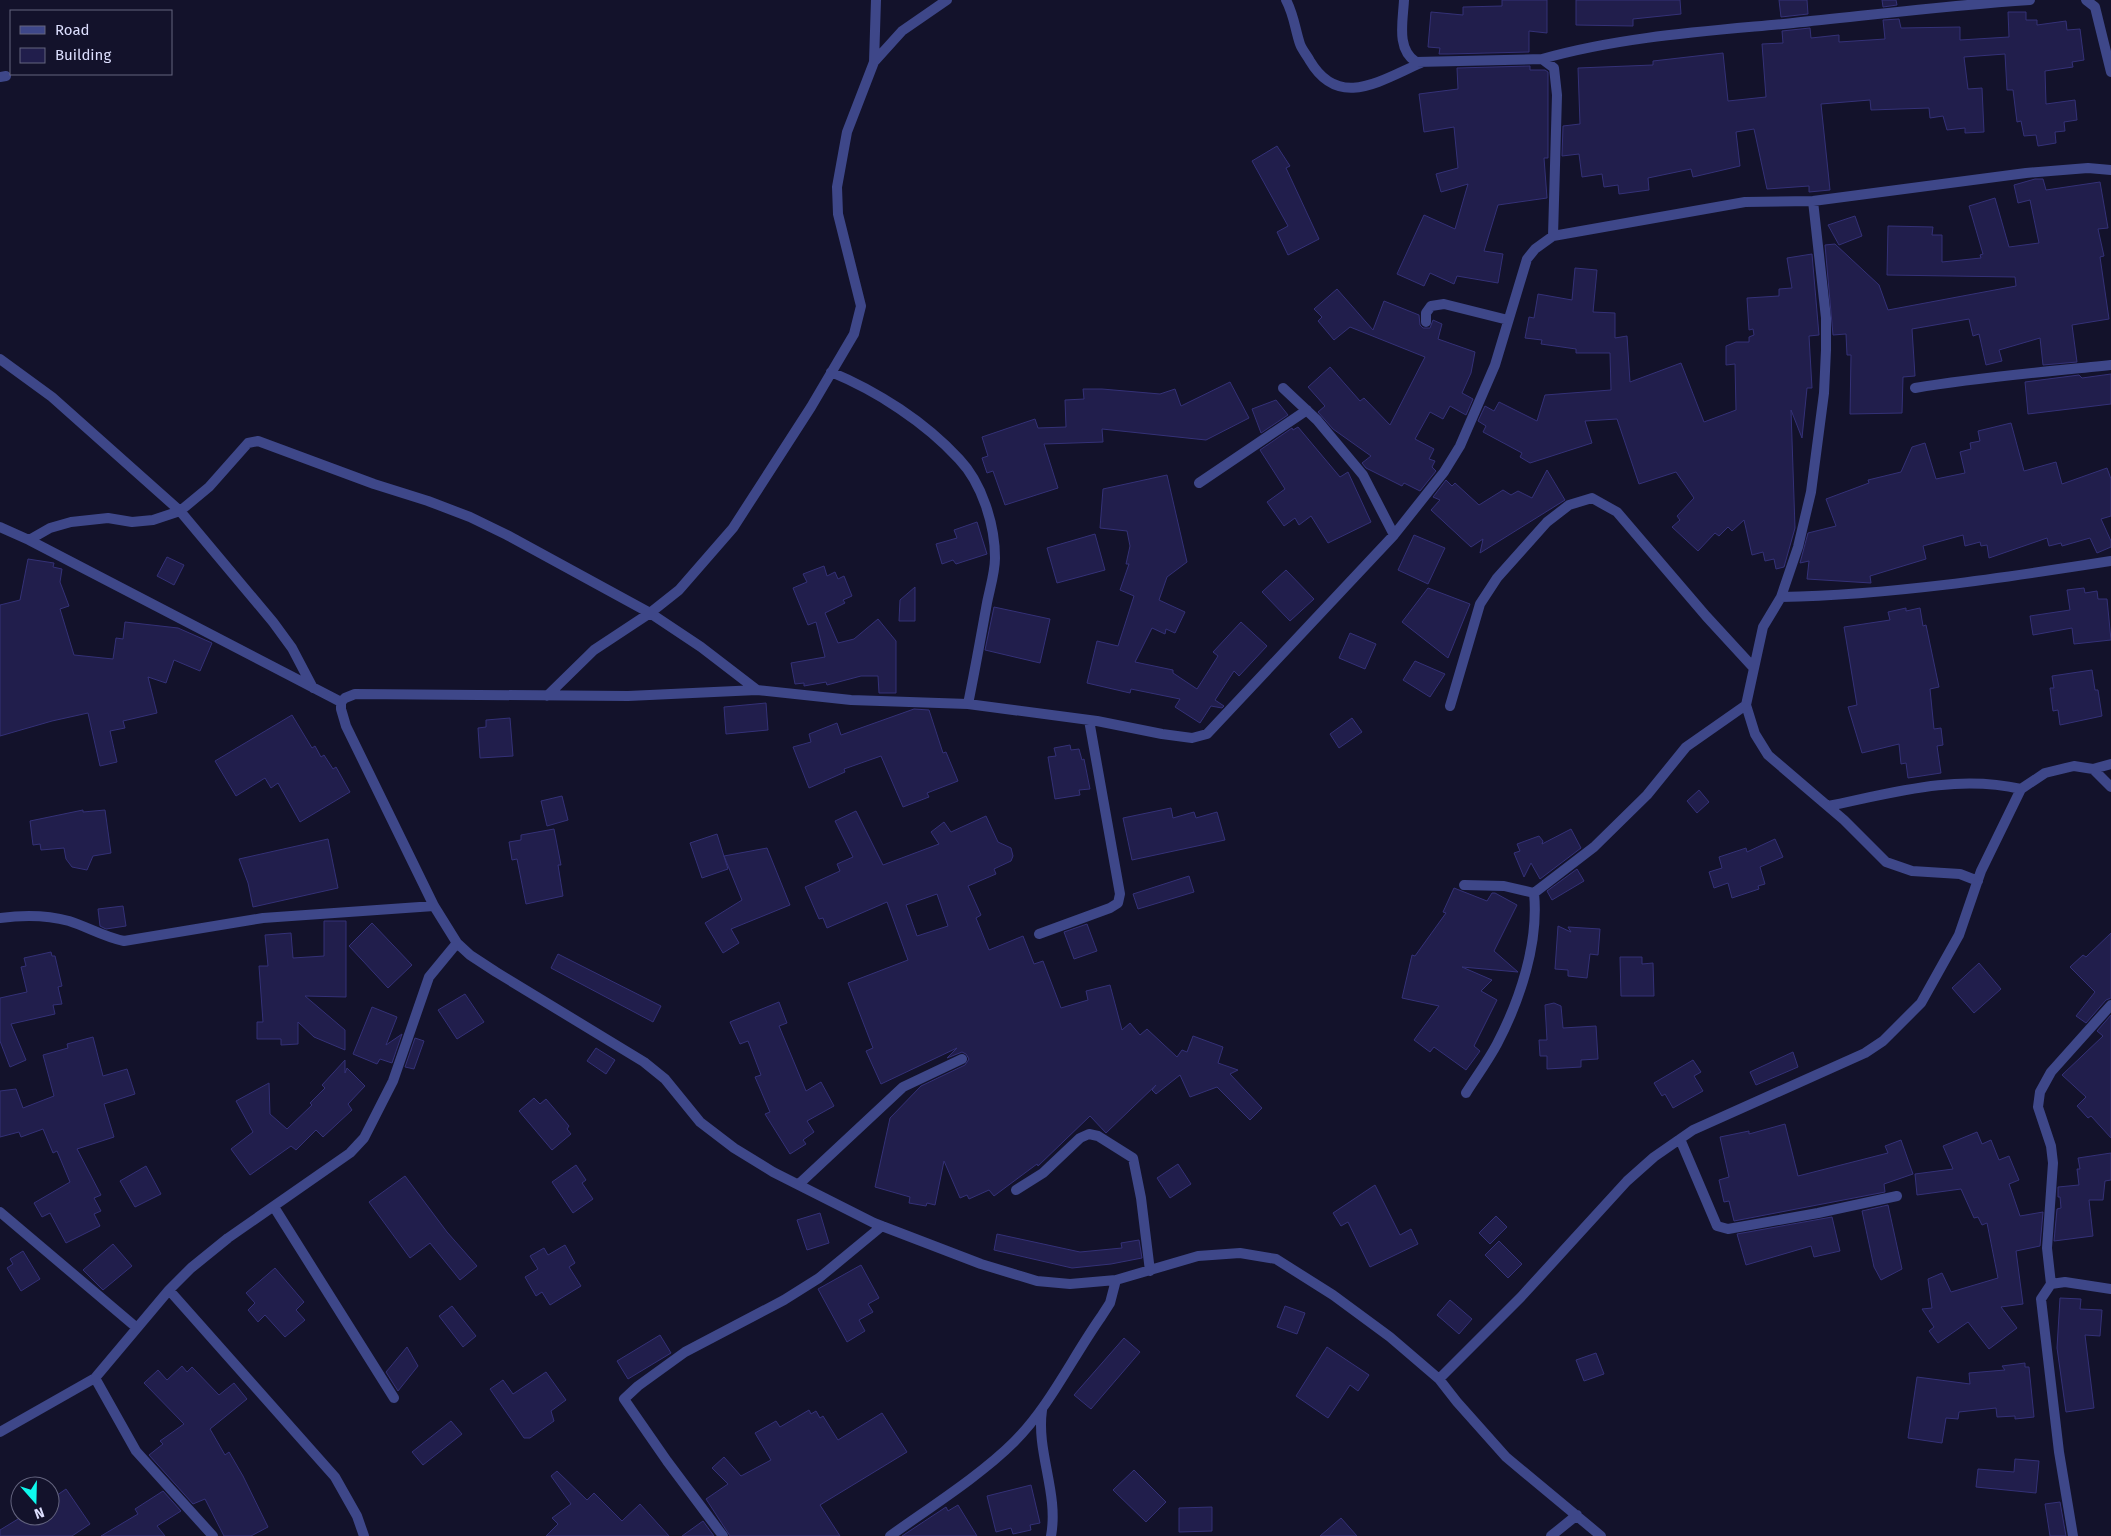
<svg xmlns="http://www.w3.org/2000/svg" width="2111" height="1536" font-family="'Fira Sans',sans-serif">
	<rect width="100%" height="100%" fill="#13122b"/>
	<path fill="#211e4c" stroke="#343177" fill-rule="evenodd" d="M1502 0H1547V33L1529 31V52L1448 54H1439L1440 48 1428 47 1431 12 1463 15V7L1502 6Z
		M1576 0H1680L1681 14 1633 19V26L1576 25Z
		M1779 0H1807L1808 14 1781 17Z
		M1882 0H1896L1897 5 1883 7Z
		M2008 12H2026V20H2037V25L2066 21 2067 30 2080 29 2084 60 2072 62 2073 67 2045 71 2046 104 2075 100 2077 120 2064 122 2065 131 2055 132 2056 143 2038 146 2036 135 2024 136 2021 121 2017 122 2013 90H2007L2005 54 1964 57 1968 89 1982 88 1984 132 1965 133V128L1947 130 1943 116 1930 118 1929 108 1871 110 1870 100 1821 104 1830 190 1809 192V186L1767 189 1754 129 1736 132 1740 166 1693 177 1691 169 1648 178 1649 190 1619 194 1618 185 1604 187 1602 174 1582 177 1579 154 1562 156 1563 126 1580 124 1578 68 1653 65V61L1723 53 1728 101 1766 97 1762 44 1783 43 1782 31 1810 28 1811 38 1839 35V42L1885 39 1883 20 1899 19 1901 28 1960 27V40L2009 37Z
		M1530 66V70H1545L1548 72V158H1544L1547 198 1498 205 1484 251 1503 254 1498 283 1457 276 1454 284 1430 273 1424 286 1397 274 1424 215 1455 229 1468 184 1441 192 1436 174 1458 168 1454 127 1424 132 1419 94 1458 89 1457 68Z
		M1277 146 1290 166 1286 168 1319 239 1288 255 1277 232 1288 226 1252 161Z
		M2035 179H2043L2046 190 2100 182 2108 228 2098 229 2104 256 2100 257 2109 319 2072 325 2077 362 2043 365 2040 338 1999 350 2002 361 1986 365 1979 334 1973 336 1969 319 1912 329 1915 376 1903 377 1902 413 1850 414 1851 355H1847L1846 334 1833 335 1825 245 1835 244 1879 285 1888 310 2016 286 2015 277 1887 275 1888 226 1933 227 1932 235H1942V262L1981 258 1980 255 1983 254 1969 206 1995 198 2009 247 2039 243 2030 200 2018 203 2014 185Z
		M1855 216 1862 236 1839 245 1828 225Z
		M1812 254 1819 335 1809 336 1812 388H1807L1802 438 1791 410 1795 528 1784 567 1776 569 1774 559 1765 561 1763 552 1752 555 1744 520 1732 531 1728 527 1719 536 1715 533 1698 551 1672 527 1680 520 1677 516 1694 498 1676 472 1639 484 1617 419 1585 421 1592 443 1530 463 1520 457 1522 453 1483 432 1486 426 1478 421 1485 406 1494 411 1499 402 1537 421 1545 395 1611 390 1610 353H1576V349L1541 344 1542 340 1525 338 1529 317 1534 318 1538 294 1572 300 1575 268 1597 270 1593 312 1615 313V338L1627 336 1630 382 1681 363 1704 422 1736 410 1735 364 1726 365V346L1736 342H1749V337L1754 335 1753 329 1749 330 1747 298 1779 296V289L1792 288 1787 258Z
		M1337 289 1373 330 1384 301 1419 315 1420 325 1423 328H1430L1433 320 1442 324 1438 339 1475 352 1471 373 1462 393 1473 399 1466 415 1450 406 1443 419 1430 412 1415 439 1434 449 1429 459 1435 461 1432 467 1436 471 1420 491 1404 483 1402 486 1366 468 1362 463 1371 456 1333 429 1318 412 1325 406 1308 387 1330 367 1360 401 1364 398 1390 425 1425 357 1350 327 1334 340 1318 321 1322 317 1314 309Z
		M2111 374V404L2028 414 2025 382 2079 375 2082 378Z
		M1230 382 1249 418 1206 440 1102 429 1103 442 1044 444 1058 488 1005 505 993 471 987 473 982 458 988 456 982 437 1035 419 1038 428 1066 427 1065 400 1084 399 1083 389H1102L1160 394 1175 389 1181 406Z
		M1276 400 1288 415 1261 433 1252 409Z
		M2011 423 2024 471 2056 462 2062 484 2107 468 2111 479V516L2101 519 2111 541V547L2097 553 2090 538 2062 546 2061 543 2049 546 2047 538 1989 558 1987 545 1981 546 1980 542 1965 546 1963 535 1923 546 1926 559 1870 576 1871 583 1807 579 1809 561 1800 563 1808 533 1836 526 1826 499 1869 483 1868 480 1901 472 1912 447 1925 443 1936 479 1965 473 1960 452 1971 449 1970 443 1980 441 1978 431Z
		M1298 427 1340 477 1348 472 1371 522 1328 543 1311 516 1299 525 1295 518 1284 526 1267 502 1285 489 1260 450 1292 428 1293 430Z
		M1547 470 1565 500 1480 553 1483 539 1471 547 1431 510 1440 500 1433 497 1446 480 1452 486 1455 483 1479 505 1503 490 1511 495 1518 491 1532 498Z
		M1167 475 1187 562 1167 577 1159 600 1185 612 1175 633 1166 629 1165 634 1152 628 1135 662 1173 670V673L1197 689 1218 656 1213 652 1241 622 1267 646 1239 676 1234 671 1215 700 1224 706 1222 708 1211 706 1200 723 1175 707 1180 699 1131 689 1130 693 1087 683 1097 641 1118 646 1134 596 1120 590 1129 564H1126L1130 546 1127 531 1100 528 1103 489Z
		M977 522 987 554 956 564 953 560 942 564 936 544 957 538 954 530Z
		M1095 534 1105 570 1057 583 1047 548Z
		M1414 535 1445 548 1428 584 1398 570Z
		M167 557 184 565 174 585 157 576Z
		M28 559 54 563 53 567 62 569 60 582 69 606 60 609 74 655 113 659 116 638 123 639 125 622 178 628 212 643 200 671 174 660 166 683 148 677 157 713 123 721 125 728 110 731 117 762 100 766 88 713 52 721 0 736V605L20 600Z
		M824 566 827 576 835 572 838 579 844 576 852 596 843 600 845 603 825 613 838 643 854 639 878 619 896 641V693H879L878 676H861L827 685 826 682 804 686V683L795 684 791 663 825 657 816 622 808 625 793 588 807 582 803 574Z
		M1286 570 1314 599 1290 621 1262 592Z
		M915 587V621H899L900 600Z
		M1428 588 1470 604 1448 658 1402 622Z
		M2084 588 2085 593 2097 591 2098 599H2107L2111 640 2074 644 2072 628 2033 635 2030 616 2070 610 2067 590Z
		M994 607 1050 619 1040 663 985 650Z
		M1906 608V611L1920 608 1923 626 1926 625 1939 687 1930 689 1934 729 1941 728 1943 745 1937 746 1941 773 1908 778 1906 763 1901 764 1899 744 1862 753 1848 707 1857 705 1844 627 1890 620 1888 612Z
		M1350 633 1376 644 1365 669 1339 658Z
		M1415 661 1445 674 1430 697 1403 680Z
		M2092 670 2095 690H2098L2102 716 2060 725 2058 710 2053 711 2050 688H2054L2052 676Z
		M766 703 768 730 726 734 724 707Z
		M914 709 929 710 943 753 946 752 958 781 927 793 929 797 903 807 881 756 844 769 845 772 809 788 793 747 811 742 809 734 837 723 841 735Z
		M292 715 312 748 315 746 321 757 324 755 333 769 336 767 350 792 300 822 278 783 271 788 265 778 236 796 215 761Z
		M510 718 513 756 480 758 478 728 486 727V720Z
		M1352 718 1362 732 1339 748 1330 734Z
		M1070 745 1071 750 1079 749 1082 760 1084 759 1090 789 1079 790 1080 795 1055 799 1048 757 1056 756 1054 748Z
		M1699 790 1709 802 1697 813 1687 801Z
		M562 796 568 820 547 826 541 801Z
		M1171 808 1173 818 1194 812 1196 818 1217 812 1225 840 1132 860 1123 818Z
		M83 810V812L105 810 111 853 93 856 87 870 72 867 66 859 64 848 41 850 40 844 33 845 30 821Z
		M856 811 883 865 939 844 931 832 944 822 951 832 986 816 998 842 1011 848 1013 856 1011 861 994 869 996 874 968 886 981 915 976 918 989 950 1023 936 1034 964 1043 961 1061 1008 1088 1000 1086 991 1110 985 1122 1030 1130 1023 1140 1035 1147 1029 1177 1057 1182 1050 1187 1052 1193 1036 1223 1047 1218 1063 1238 1070 1230 1074 1262 1108 1250 1120 1217 1087 1190 1097 1180 1075 1156 1094 1152 1090 1156 1085 1106 1133 1090 1116 1038 1166 1037 1164 994 1196 989 1190 969 1199 967 1195 960 1198 944 1161 935 1205 927 1203 926 1206 909 1203 910 1197 875 1187 890 1118 921 1086 965 1065 969 1059 966 1054 962 1052 947 1058 957 1048 881 1084 866 1051 873 1048 848 983 908 960 887 902 827 928 823 918 819 919 805 887 840 871 837 864 853 857 835 821ZM937 894 948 926 917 936 906 905Z
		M554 829 561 865H558L563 896 526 904 517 859 512 860 509 842 521 840V835Z
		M1571 829 1581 848 1540 879 1531 863 1524 877 1514 853 1520 851 1517 844 1539 836 1543 841 1542 844Z
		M717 834 728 869 702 878 690 843Z
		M328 839 338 888 253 907 248 883 239 859Z
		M1775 839 1783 857 1760 867 1765 884 1758 886 1759 889 1732 898 1728 883 1714 888 1709 872 1722 868 1719 857 1746 848 1747 852Z
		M767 848 790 905 731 929 739 943 723 953 705 923 742 900 724 856Z
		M1577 869 1584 881 1552 900 1547 891Z
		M1189 876 1194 892 1138 909 1133 894Z
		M1454 888 1487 901 1492 893H1495L1517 905 1494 951 1518 972 1462 967 1492 980 1481 991 1497 1000 1474 1046 1480 1051 1466 1070 1434 1047 1430 1052 1414 1040 1439 1006 1402 998 1412 955 1415 956 1446 913 1443 912Z
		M123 906 126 926 106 929 100 926 98 909Z
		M324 921H346V997L305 996 345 1030V1050L314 1037 298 1022V1044L281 1045V1039H257V1022H263L259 966H268L265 935 291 933 293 958 324 956Z
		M372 923 412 965 388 988 349 946Z
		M1087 924 1097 951 1074 959 1064 932Z
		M1558 926 1571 932 1568 927 1600 929 1598 955 1590 954 1587 978 1568 976V970L1555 969Z
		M2111 933V998L2106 1000 2086 1023 2076 1016 2095 992 2070 967 2083 955 2086 957Z
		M51 952 52 956H55L62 986 58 987 62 1004 53 1005 55 1014 11 1024 26 1060 10 1067 0 1041V998L27 992 21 967 26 966 24 958Z
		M558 954 661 1006 653 1022 551 968Z
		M1620 957H1642V964L1653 963 1654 996H1621Z
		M1979 963 2001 989 1974 1013 1952 988Z
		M465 994 484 1022 457 1039 438 1010Z
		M779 1002 787 1023 779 1026 806 1091 821 1082 834 1106 807 1121 814 1132 803 1140 806 1144 790 1154 765 1114 770 1112 755 1077 761 1075 748 1041 740 1044 730 1022Z
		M1554 1003 1561 1006 1563 1028 1596 1026 1598 1059 1581 1060V1067L1547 1069V1056H1540L1539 1040H1547L1545 1005Z
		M372 1007 397 1017 386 1045 402 1034 392 1063 380 1059 377 1064 353 1054Z
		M2111 1015V1138L2091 1116 2088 1118 2077 1106 2086 1097 2062 1075 2103 1036 2097 1031Z
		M93 1037 103 1076 127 1069 135 1094 104 1104 114 1137 77 1149 101 1195 94 1198 101 1211 94 1214 100 1226 66 1243 50 1213 42 1217 34 1203 70 1182 57 1151 53 1153 43 1129 21 1137 19 1132 0 1137V1091L16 1089 23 1108 54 1096 43 1055 68 1048 67 1044Z
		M415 1038 424 1041 414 1069 405 1067Z
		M596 1048 615 1060 606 1074 587 1061Z
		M1793 1052 1798 1067 1756 1085 1750 1072Z
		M345 1060V1073L347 1068 365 1086 348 1104 352 1110 323 1137 316 1130 296 1150 291 1146 250 1175 231 1149 253 1132 236 1101 269 1083 270 1114 287 1129 312 1105 310 1103 325 1088 322 1085Z
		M1693 1060 1701 1072 1694 1076 1703 1091 1673 1108 1665 1094 1662 1096 1654 1083Z
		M534 1098 540 1104 546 1099 569 1126 567 1129 571 1134 552 1150 519 1111Z
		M1785 1124 1798 1176 1888 1153 1885 1146 1901 1140 1913 1174 1884 1184 1885 1192 1734 1221 1729 1201 1724 1202 1719 1180 1729 1177 1720 1137 1749 1131V1134Z
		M1977 1132 1982 1144 1991 1140 1999 1160 2009 1156 2019 1180 2009 1184 2020 1216 2043 1212 2040 1246 2016 1251 2023 1304 2001 1307 2017 1328 1989 1349 1968 1322 1938 1343 1929 1331 1934 1327 1922 1309 1932 1308 1928 1279 1942 1273 1951 1292 1998 1278 1987 1223 1982 1225 1978 1217 1974 1218 1961 1189 1917 1195 1915 1174 1953 1169 1943 1146Z
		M2111 1153V1180L2105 1181 2103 1200H2089L2093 1236 2054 1241 2057 1209 2061 1208 2060 1197H2058V1187L2079 1185 2077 1169H2080L2078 1158Z
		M1178 1164 1191 1184 1170 1198 1157 1178Z
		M576 1165 586 1180 582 1183 593 1199 573 1213 552 1182Z
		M146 1166 161 1194 135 1207 120 1181Z
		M405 1176 447 1232 477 1266 460 1280 430 1243 410 1258 369 1202Z
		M1375 1185 1400 1235 1411 1229 1418 1244 1370 1267 1348 1222 1341 1226 1333 1213Z
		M1888 1205 1902 1269 1881 1280 1874 1267 1862 1211Z
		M820 1213 829 1243 807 1250 797 1220Z
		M1496 1216 1507 1227 1490 1244 1479 1233Z
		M1832 1217 1840 1251 1814 1257 1811 1246 1746 1265 1737 1234Z
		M997 1234 1080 1252 1122 1248 1121 1243 1139 1240 1142 1258 1111 1264 1072 1268 994 1250Z
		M1499 1241 1522 1264 1508 1278 1485 1255Z
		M113 1244 132 1266 103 1290 83 1270Z
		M565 1245 575 1263 569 1267 581 1286 550 1305 542 1292 536 1296 525 1277 538 1269 530 1256 544 1248 548 1255Z
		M23 1251 40 1279 21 1291 7 1268 13 1264 10 1259Z
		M861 1265 879 1298 868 1304 873 1312 859 1320 865 1331 847 1342 818 1289Z
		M275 1268 304 1302 296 1310 305 1320 285 1337 265 1315 258 1322 248 1310 255 1303 246 1293Z
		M2060 1298 2081 1299 2080 1309 2102 1310 2100 1336 2085 1335 2094 1408 2066 1412 2057 1348Z
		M1450 1300 1472 1319 1459 1334 1437 1315Z
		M452 1306 476 1336 463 1347 439 1316Z
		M1285 1306 1305 1313 1297 1334 1277 1327Z
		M660 1335 671 1353 628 1379 617 1361Z
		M1124 1338 1140 1352 1091 1409 1074 1395Z
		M407 1347 418 1366 398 1391 386 1372Z
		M1327 1347 1369 1375 1358 1391 1350 1385 1328 1418 1296 1396Z
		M1596 1353 1604 1374 1584 1381 1576 1360Z
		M2025 1363V1367H2029L2034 1417 2015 1419V1416L1997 1417 1996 1408 1959 1412 1958 1419 1946 1418 1942 1443 1908 1438 1917 1377 1970 1384 1969 1373 2005 1370 2002 1366Z
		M182 1366 187 1372 192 1367 219 1395 234 1383 247 1399 210 1429 225 1455 229 1452 243 1476 268 1527 251 1536H224L205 1499 193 1504 149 1455 163 1444 160 1441 184 1424 144 1383 158 1370 167 1380Z
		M546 1372 566 1400 551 1411 554 1421 530 1438H524L490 1389 503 1380 513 1394Z
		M809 1410 811 1414 816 1411 820 1418 823 1416 838 1440 882 1413 907 1452 820 1505 840 1536H730L706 1499 728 1484 712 1468 724 1457 741 1476 771 1460 755 1433 776 1421 780 1427Z
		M451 1421 462 1434 423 1465 412 1452Z
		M2015 1459 2039 1461 2036 1493 1976 1487 1978 1469 2014 1472Z
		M1134 1470 1166 1502 1146 1522 1113 1490Z
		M557 1471 587 1500 594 1493 622 1521 640 1504 669 1536H546L558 1524 552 1518 571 1504 551 1476Z
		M1031 1485 1040 1523 1030 1525 1031 1530 1013 1534 1011 1528 996 1532 987 1496Z
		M66 1489 90 1524 72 1536H0V1530L23 1516H50V1500Z
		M163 1491 181 1511 157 1526 165 1536H101L138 1514 135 1509Z
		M2060 1502 2066 1536H2050L2045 1504Z
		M958 1505 977 1536H902L946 1507 948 1511Z
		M1212 1507V1531L1179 1532V1508Z
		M1341 1518 1357 1536H1320Z
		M703 1521 714 1536H682Z"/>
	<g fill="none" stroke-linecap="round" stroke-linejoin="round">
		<path stroke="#3e4789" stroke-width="10" d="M1286 0C1294 15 1295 29 1300 44 1302 50 1307 55 1310 61 1339 110 1381 80 1421 63
			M1404 0C1403 21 1396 49 1416 62L1542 59 1554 68 1557 95 1553 236
			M2086 0 2095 7 2111 72
			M1542 59C1623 36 1710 31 1793 23 1872 15 1951 5 2030 0
			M874 62 902 31 947 0
			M0 77 6 76
			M1813 201 1826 318V350L1824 393 1811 492 1798 547 1781 597 1763 627 1746 705 1755 734 1768 755 1844 820 1886 862 1912 871 1960 874 1978 881
			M1426 322V313L1431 306 1444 304 1508 320
			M0 359 52 397 180 511 273 622 292 648 313 688
			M831 372C877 391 925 422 959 459 982 483 995 525 995 558 995 572 990 588 987 603 981 636 975 670 968 704
			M1283 388 1317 420 1363 475 1394 535
			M1915 388C1980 377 2045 372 2111 365
			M1199 483 1307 410
			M0 527 29 540 341 702
			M29 540 50 528 71 522 108 518 132 522 153 520 180 511 209 487 248 443 258 441 374 484 428 501 470 517 507 535 650 613 701 647 757 690
			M1781 597C1891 595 2002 578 2111 561
			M547 696 594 650 650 613 679 590 733 528 811 407 854 334 861 306 838 214 837 187 847 132 874 62 876 0
			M1450 706 1480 604 1497 578 1547 522 1569 505 1592 498 1617 512 1706 616 1752 666
			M2093 769 2111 764
			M1828 806C1892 793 1955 774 2021 789
			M1464 885 1504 886 1534 893
			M0 918C23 915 47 915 69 921 88 927 104 937 124 941L263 918 434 906
			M1039 934 1110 908 1118 903 1120 894 1089 720
			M1466 1093C1476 1077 1488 1061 1497 1044 1520 1000 1539 943 1534 893L1594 847 1647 795 1686 747 1746 705
			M1680 1139 1717 1226 1728 1229 1818 1213 1897 1196
			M799 1184 903 1087 962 1059
			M1016 1190 1043 1173 1080 1138 1089 1134 1098 1136 1133 1158 1141 1198 1150 1271
			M274 1207 394 1398
			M0 1212 137 1328
			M2051 1284 2047 1248 2053 1163 2051 1146 2038 1107 2040 1092 2051 1072 2111 1005
			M169 1290 335 1477 357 1516 364 1536
			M95 1378 136 1451 213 1536
			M1439 1379 1521 1297 1627 1181 1654 1157 1693 1130 1865 1053 1883 1041 1921 1003 1959 935 1981 871 2021 789 2045 773 2074 766 2093 769 2111 787
			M1042 1410C1036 1452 1059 1493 1051 1536
			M0 1432 95 1378 169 1290 191 1268 228 1238 350 1153 364 1138 393 1081 429 977 457 943
			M723 1536 667 1461 624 1399 638 1386 685 1352 784 1300 819 1278 882 1226
			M890 1536C929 1508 981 1475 1014 1442 1050 1406 1072 1358 1101 1317L1110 1303 1116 1280
			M1551 1536 1577 1515
			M1601 1536 1506 1457 1457 1402 1439 1379 1390 1337 1333 1295 1276 1259 1240 1253 1198 1256 1116 1280 1070 1284 1037 1281 981 1264 874 1223 773 1172 734 1148 700 1122 665 1079 644 1062 496 972 470 955 457 943 434 906 346 726 341 709V702L345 698 355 694 628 696 757 690 851 700 968 704 1097 721 1162 734 1192 738 1207 734 1394 535 1444 472 1460 446 1495 365 1527 259 1535 249 1553 236 1745 202 1813 201 2026 173 2088 168 2111 170
			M2073 1536 2059 1452 2041 1299 2051 1284 2065 1282 2111 1289"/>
	</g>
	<rect x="10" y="10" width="162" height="65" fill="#13122b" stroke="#64647f"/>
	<rect x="20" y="26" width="25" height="8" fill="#3e4789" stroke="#64647f"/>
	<text x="55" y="35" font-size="15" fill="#dddffe">Road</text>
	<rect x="20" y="48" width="25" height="15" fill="#211e4c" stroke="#64647f"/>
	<text x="55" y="60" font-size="15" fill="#dddffe">Building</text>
	<g transform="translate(35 1501) rotate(160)"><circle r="24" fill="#13122b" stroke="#64647f"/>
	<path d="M0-4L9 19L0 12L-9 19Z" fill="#0ef9ed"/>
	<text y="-8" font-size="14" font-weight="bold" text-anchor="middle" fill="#dddffe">N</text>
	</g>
</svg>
